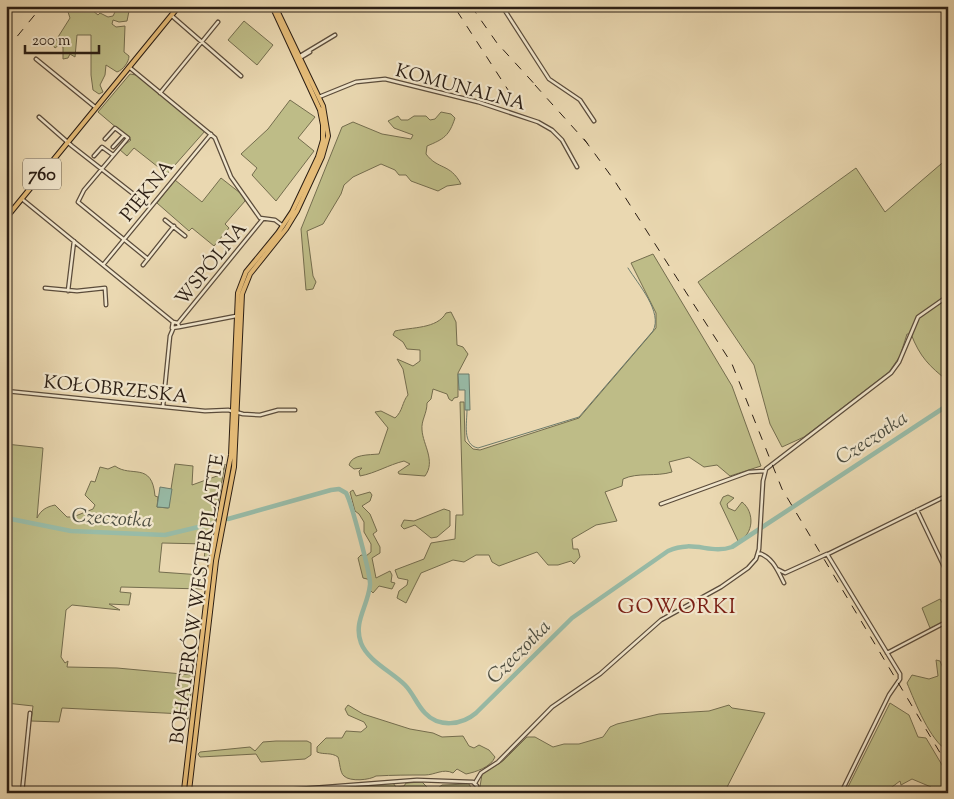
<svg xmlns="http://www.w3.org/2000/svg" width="954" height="799" font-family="'Sorts Mill Goudy',serif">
	<rect width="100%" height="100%" fill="#ead8b1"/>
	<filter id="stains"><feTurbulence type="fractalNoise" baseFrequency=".004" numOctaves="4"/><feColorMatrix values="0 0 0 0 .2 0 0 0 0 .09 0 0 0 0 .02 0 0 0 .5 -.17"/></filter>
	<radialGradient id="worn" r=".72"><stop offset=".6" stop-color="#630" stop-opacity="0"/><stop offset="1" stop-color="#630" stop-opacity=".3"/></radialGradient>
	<path fill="#bebc87" stroke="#746d4e" d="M62 6H87L98 15 100 13 108 17 113 16 118 6H130L127 21 119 22 113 20 112 24 116 27 125 26 124 52 129 56C129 62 123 70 117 72L106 65 105 75 100 85 103 92 99 94 93 90 91 75V35H77L75 57 70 54 68 58 63 59V47L59 45 55 48 53 45 70 18 67 9Z
		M244 21 273 45 257 65 228 40Z
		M130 74 136 75 205 131 167 174 134 148 127 156 119 149 131 140 98 112Z
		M290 100 315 117 298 138 314 151 276 201 252 175 257 168 241 154 268 129Z
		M441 112 451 114 455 118C449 136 444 139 427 146L426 154C438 170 450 163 461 184L447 186 438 191 411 181 406 175H399L395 170 381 164 353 177 344 185 341 194 323 224 307 231 313 276 316 282 313 289 306 290 301 229 342 127 353 122 382 134 411 139 413 135 394 128 388 121 398 116 401 120H408L414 116H426L430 120 435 119Z
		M948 158V381C929 366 920 357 911 334H907L900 356 889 372 804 437 782 447 770 424 754 365 698 282 856 168 885 212Z
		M221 178 244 196 245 201 225 224 229 228 214 246 192 228 189 231 157 203 175 180 202 202Z
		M653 254 732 386 761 466 730 476 717 465 704 467 689 457 669 462 672 472C656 477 638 472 623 479L622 486 605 492 617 521 596 525 572 539 573 549H578L580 557 574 564 571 561 558 565H548L537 552 499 566 492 562 489 555H476L464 562 453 560 421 573 406 603 397 598 399 591 407 585 408 580 398 578 395 570 424 559 431 543 455 539 456 515H463L460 402H464L465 441 473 449 480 450 579 418 656 328V313L631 263Z
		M451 312 456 322 457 345 463 347 468 354 458 373V397L454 398 452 401 449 399 447 394 433 389 431 399 427 403C427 414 421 420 422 430 423 445 436 461 425 476L399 474 398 472 410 464 404 461C388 465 376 473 360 476L359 471 362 468 354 469 349 465C352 454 369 455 379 454L388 428 375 412 381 411 395 418C403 411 402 402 408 395L403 369 397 359 413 366 420 361V350L407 349 403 342 393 335 395 331C412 327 437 329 446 313Z
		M6 444 43 448 37 518C41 510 46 507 55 505L67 517H73L93 509 95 505 85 495 91 481 95 482 100 467 108 469 115 466C131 478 152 461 155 496L158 497 157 507 168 508 175 464 193 466 192 485 217 476H222L225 464 208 559H204L206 544 162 543 159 572 202 575 203 569 207 568 203 589 121 587 120 592 131 593 129 605 109 604 120 610 72 605 66 610 61 657 65 663 68 661 67 667 117 668 193 675 188 719H185L184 714 62 708 59 722 31 721 33 706 6 703Z
		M353 490 356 496 370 492 372 495 370 501 362 506 370 514 377 531 373 534 380 547V553L372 558 376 578 390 571 392 575 391 582 395 583 392 589 379 586 373 593 370 590 371 580 363 578 358 558 361 555 366 556 371 552V544L364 532V522L359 514 355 511 350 492Z
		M728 495 734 498 727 504 728 508 735 511 742 502C755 512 754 535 738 541L720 503 723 497Z
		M444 509 450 511V526L437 537 431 538 415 525 404 529 401 526 404 520 414 521Z
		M940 599 948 613V621L930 628 922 608Z
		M936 660 940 661 948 680V751C930 741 915 702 907 683L912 675 929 679 938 676Z
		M890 703 909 715 918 737 926 738 948 775V793H921L931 787 912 779 901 785 900 781 888 790H882L881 793H845Z
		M348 705 363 714 410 729 433 733 442 737 463 736 469 746 474 748 479 745 489 750 495 757C491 767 476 772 466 774L457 769 453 773C443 768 435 775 425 775 409 775 393 775 376 776 370 780 350 782 344 776 340 773 340 763 338 757 331 752 324 755 317 752V747L326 738H342L346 731 361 732 367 727 364 722 348 715 345 709Z
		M729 705 732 708 765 713 724 793H479L482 774 503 761 527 737H535L553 747 564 744H579L603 737 610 727 617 724 659 714 709 711Z
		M276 741H307L311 743V755L305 759 261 762 256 754 200 757 198 754 200 752 250 747 255 751 263 742Z
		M422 782 428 788H438L442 785 469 784 474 793H344L347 787 393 783 396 787 404 786 406 783Z"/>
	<path fill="#98bba7" stroke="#6c7c6c" d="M458 374H469L470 410H465V390H459Z
		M160 487 172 489 169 508 157 507Z"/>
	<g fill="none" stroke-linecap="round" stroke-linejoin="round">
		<path stroke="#6c7c6c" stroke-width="1" d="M467 410C467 423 462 445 478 448L579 417 653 331C663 312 638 284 628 268"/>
		<path stroke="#98bba7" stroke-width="4.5" d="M6 518 71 531 165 535 215 523
			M228 519 331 490 339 489 346 493C351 501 371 576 370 585 368 606 353 622 361 643 368 661 392 672 405 685 413 693 417 705 425 713 439 728 462 725 476 713L572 618 668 551C694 539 710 555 732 547L948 405"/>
		<defs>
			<path id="minor" d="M502 6 549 79 580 100 594 121
				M172 16 241 76
				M300 56 335 35
				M300 58 310 52
				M36 59 95 107
				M129 67 215 138 231 177 260 218 275 220 283 226
				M160 93 218 22
				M319 97 356 82 385 79 478 102 538 122 552 130 562 140 577 167
				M39 117 72 146 150 207
				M105 139 115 128 128 138 84 190 78 202 148 259
				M113 147 124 135
				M94 156 102 147 113 155
				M22 199 173 322
				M165 220 185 236
				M103 265 211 134
				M143 265 174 226
				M45 288 77 291 105 288 106 305
				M68 291 74 241
				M178 323 173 322 172 328 179 327 178 323 262 220
				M179 327 236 316
				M6 391 205 411 228 410 243 414 260 415 278 410H295
				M163 406 170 336 173 329
				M661 504 749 472 765 471
				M917 510 948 575
				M758 553C772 556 778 571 784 583
				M828 554 948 495
				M777 569 785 573 827 554 900 674V679L889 695 841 793
				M887 653 948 621
				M475 783 481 773 498 762 552 707 600 674 661 620 721 587 748 568 756 559 759 549 763 481 766 469 891 373 899 362 918 317 948 296
				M22 793 30 713
				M248 793 417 780 473 782 477 786V793"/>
			<path id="major" d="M6 218 179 6
				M184 790 211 561 231 455 238 293 246 272 278 233 292 212 318 157 323 140V125L320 110 272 6
				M189 791 216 561 234 467 242 294 250 274 286 229 297 211 322 157 328 136 323 106 275 6"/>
		</defs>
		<use href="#minor" stroke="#5b4c3b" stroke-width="5"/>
		<use href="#major" stroke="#2b1e14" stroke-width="6"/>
		<use href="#minor" stroke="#f1e6cc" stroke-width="2.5"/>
		<use href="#major" stroke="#e5bc78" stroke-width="4"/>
		<path stroke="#2b1e14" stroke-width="1" stroke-dasharray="9 9" stroke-linecap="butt" d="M471 6 497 43 539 89
			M457 11 521 110
			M6 50 42 6
			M535 85 588 144
			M584 139 614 180 732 364 782 489 948 766"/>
	</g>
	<g text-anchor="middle" stroke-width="4.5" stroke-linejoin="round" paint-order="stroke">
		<rect fill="#f1e6cc" stroke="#665a4b" stroke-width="1" x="23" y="158.5" width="38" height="31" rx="4"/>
		<g font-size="18" font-weight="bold" fill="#2b1e14">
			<text x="42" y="180">760</text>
		</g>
		<g font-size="19" fill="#2b1e14" stroke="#f1e6cc">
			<text transform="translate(461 86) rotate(15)" y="7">KOMUNALNA</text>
			<text transform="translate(146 190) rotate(-51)" y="7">PIĘKNA</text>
			<text transform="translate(210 263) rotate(-51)" y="7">WSPÓLNA</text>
			<text transform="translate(116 388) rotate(6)" y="7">KOŁOBRZESKA</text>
			<text transform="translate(196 599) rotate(-82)" y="7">BOHATERÓW WESTERPLATTE</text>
		</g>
		<g font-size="20" font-style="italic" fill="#4c4d40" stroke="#f1e6cc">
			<text transform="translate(871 437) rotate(-33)" y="7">Czeczotka</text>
			<text transform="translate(112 517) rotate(4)" y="7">Czeczotka</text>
			<text transform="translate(518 651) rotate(-45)" y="7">Czeczotka</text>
		</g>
		<g font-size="21" letter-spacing="1" fill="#7a1f14" stroke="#f1e6cc">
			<text x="677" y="613">GOWORKI</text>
		</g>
	</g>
	<rect width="954" height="799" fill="none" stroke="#ead8b1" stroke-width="25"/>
	<rect x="8" y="8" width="939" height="784" fill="none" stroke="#2b1e14" stroke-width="2.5"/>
	<rect x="12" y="12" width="929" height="774" fill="none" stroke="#2b1e14"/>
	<path d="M25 45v8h74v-8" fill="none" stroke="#2b1e14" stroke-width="2.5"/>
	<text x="32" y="45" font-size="15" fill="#2b1e14" stroke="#f1e6cc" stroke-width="4" paint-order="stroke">200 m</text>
	<rect width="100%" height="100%" filter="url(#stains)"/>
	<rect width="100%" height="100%" fill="url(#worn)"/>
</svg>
